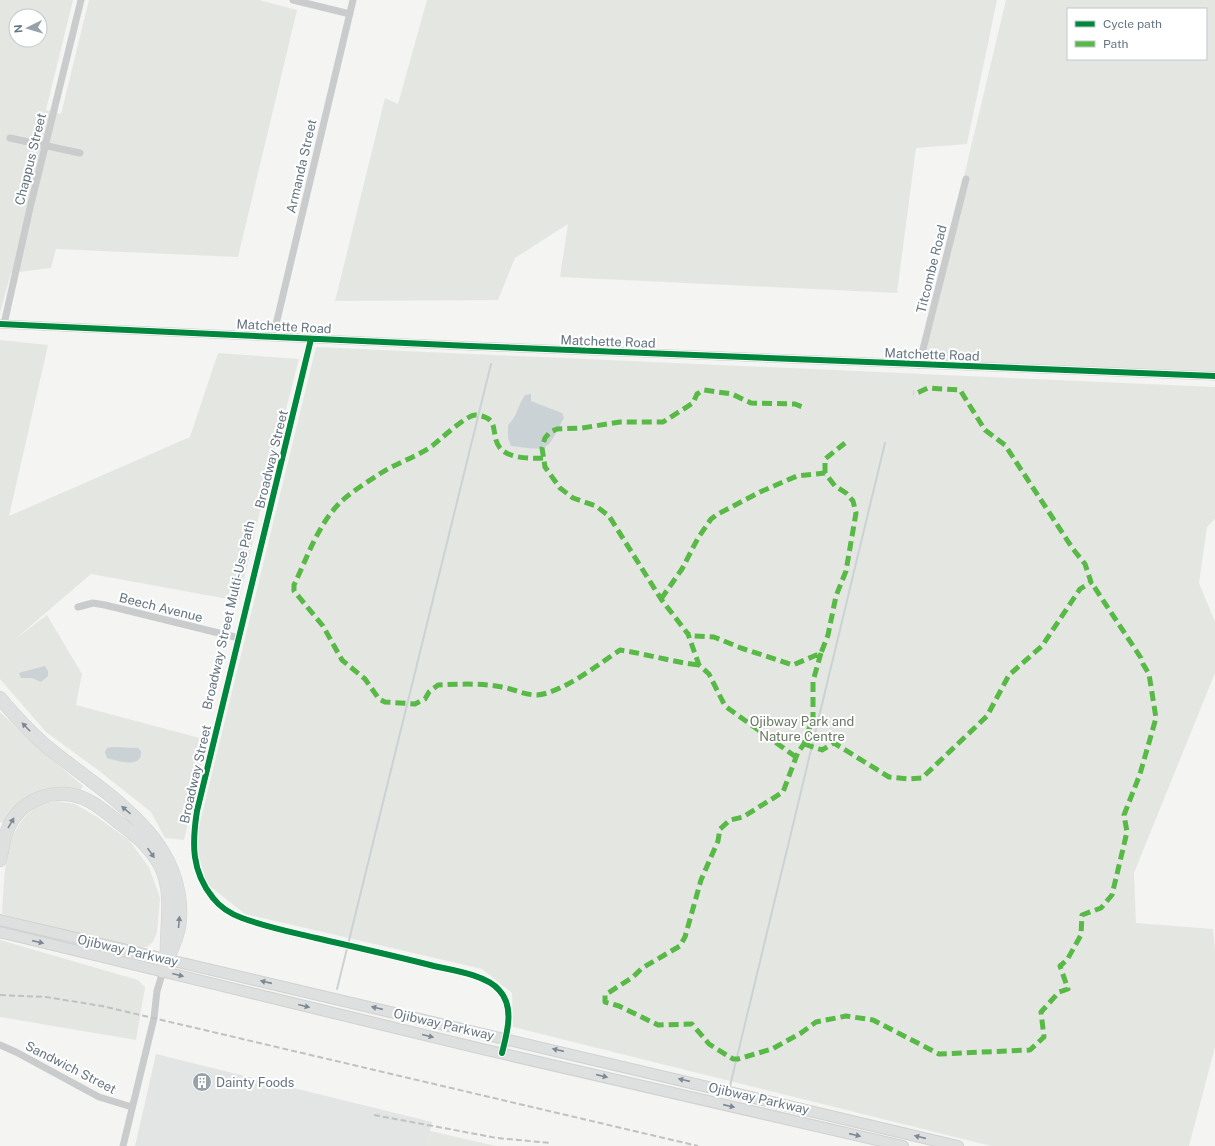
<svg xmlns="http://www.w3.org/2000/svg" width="1215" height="1146" font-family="'Public Sans',sans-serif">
	<rect width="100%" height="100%" fill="#f4f4f3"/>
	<path fill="#e3e4e4" d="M156 1054 432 1122 427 1146H135Z"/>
	<path fill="#e4e7e1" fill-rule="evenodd" d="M0 0H73L46 110 61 114 89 0H259L297 10 238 257 56 249 51 268 11 273 0 313ZM16 16H40V40H16Z
		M427 0H997L967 144 916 148 897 293 560 277 568 224 515 258 498 300 335 301 385 98 398 104Z
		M1006 0H1215V375L919 365ZM1068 9H1206V59H1068Z
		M0 340 48 345 9 516 190 437 218 353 299 359 264 494 239 601 91 574 14 640 47 615 82 674 76 705 207 740 184 840 165 838 151 812 98 770 46 732 0 679Z
		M316 347 1215 387V519L1207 527 1199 583 1215 622V673L1134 873 1136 923 1213 929 1215 950V1047L1189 1146H991L513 1027 512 993 482 969 245 914 207 884 195 843Z
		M0 712 37 747 83 786 80 791C74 790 65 787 59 787 34 790 18 805 3 823L0 822Z
		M56 801 75 804 97 817 129 840 149 867 160 898 157 932 153 942 147 947H133L2 914C5 878 2 831 35 808 40 804 49 803 56 801Z
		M0 940 138 980 145 987 136 1040 0 1017Z
		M430 1131 496 1146H427Z"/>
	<path fill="#cad2d5" d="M531 394V401L562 413 564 418C545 452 552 451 511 446L508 438V425C517 417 518 405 525 395Z
		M45 666 48 671V676L41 682 32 678H21L19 673 22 672Z
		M112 747 138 748 141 751C143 769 117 761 107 758L105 752 107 748Z"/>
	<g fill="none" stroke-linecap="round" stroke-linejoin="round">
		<path stroke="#cad2d5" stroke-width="2" d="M337 989 491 364
			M730 1086 885 443"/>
		<defs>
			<path id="secondary" d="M0 920 958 1146
				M0 932 482 1049 903 1146"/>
			<path id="motorway" d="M0 698C14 715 29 731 46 746 103 793 185 835 180 920 178 941 169 952 163 971
				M0 860C3 846 5 831 13 819 28 797 57 788 83 798 96 803 107 813 118 822 135 834 150 847 160 865 175 895 165 927 167 958"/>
		</defs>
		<use href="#secondary" stroke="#d0d1d1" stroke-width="12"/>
		<use href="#motorway" stroke="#d0d1d1" stroke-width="14"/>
		<path stroke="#cacbcc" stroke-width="7" d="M293 0 350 14
			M10 138 80 153
			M4 324 30 208 81 0
			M273 337 353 0
			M311 339 197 811C192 843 191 871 213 898 220 907 231 914 242 918 266 927 291 932 316 938 355 947 395 956 434 966 452 970 486 975 499 990 515 1007 507 1033 502 1053
			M919 365 966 179
			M78 607 93 603 105 605 239 638
			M0 1045 16 1052 99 1097 132 1107
			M123 1146 154 1018 157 991 163 971"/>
		<path stroke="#cacbcc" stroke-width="9" d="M0 324 470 346 1215 376"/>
		<use href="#secondary" stroke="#dedfdf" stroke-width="10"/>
		<use href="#motorway" stroke="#dedfdf" stroke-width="13"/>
		<path stroke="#c0c1c2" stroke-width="2" stroke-dasharray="6 3" stroke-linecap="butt" d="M0 995 46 997 102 1006 698 1146
			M374 1115 497 1138 551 1143"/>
		<path stroke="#58b947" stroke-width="5" stroke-dasharray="10 5" stroke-linecap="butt" d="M543 458C530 459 508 458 500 448 489 434 502 418 476 415 467 414 440 440 432 446 416 457 397 463 381 473 369 481 354 490 344 499 319 521 308 556 294 585V591L323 626 342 660 365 679 379 699 385 702 415 704 425 699 429 692 438 685C459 684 482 683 502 687 514 689 524 695 537 695 562 693 599 664 620 650 647 654 672 662 699 665
			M825 473V459L845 443
			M661 599 682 569 698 538 711 519 718 514 760 492 797 476 825 473 835 486 846 493 853 501 856 513 846 571 836 596 828 635 821 653 793 665 741 648 714 637 694 636 688 634
			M821 653 813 681V717L804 744 798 752 783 792 743 817 730 820 720 829 718 841 701 880 685 937 680 946 642 968 633 977 605 995V1002L619 1006 658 1025 692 1024 709 1044 733 1059H738L772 1049 801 1033 816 1022 846 1016 873 1020 939 1054 1030 1050 1044 1037 1041 1012 1059 992 1068 989 1060 966 1067 960 1081 935 1082 915 1101 908 1112 895 1127 832 1124 815 1140 774 1156 718 1149 674 1143 664 1141 658 1091 582
			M804 744 822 750 834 743 889 777 909 779 922 778 987 716 1009 675 1042 646 1080 589 1091 582 1085 564 1073 549 1005 445 985 430 960 390 928 388 917 393H913
			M796 757 725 706 709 674 699 665 688 634 661 599 609 516 596 506 573 498 560 488 545 467 542 448 545 438 550 432 557 429 582 428 620 422H663L693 403 697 394 704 390 732 394 751 403 795 404 805 408"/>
		<defs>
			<path id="cycleway" d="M0 324 470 346 1215 376
				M311 339 197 811C192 843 191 871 213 898 220 907 231 914 242 918 266 927 291 932 316 938 355 947 395 956 434 966 452 970 486 975 499 990 515 1007 507 1033 502 1053"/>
		</defs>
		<use href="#cycleway" stroke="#fff" stroke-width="8"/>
		<use href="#cycleway" stroke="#00873e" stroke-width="6"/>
	</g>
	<defs><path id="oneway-solid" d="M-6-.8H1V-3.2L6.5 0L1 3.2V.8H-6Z"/></defs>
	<g fill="#7d8a95">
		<use href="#oneway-solid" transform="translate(26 727) rotate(-134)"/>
		<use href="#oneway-solid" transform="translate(126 810) rotate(-140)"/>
		<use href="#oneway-solid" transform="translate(11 823) rotate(-60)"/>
		<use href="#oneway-solid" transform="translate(151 853) rotate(55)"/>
		<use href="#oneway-solid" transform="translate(179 922) rotate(-85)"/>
		<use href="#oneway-solid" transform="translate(38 942) rotate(13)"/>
		<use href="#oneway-solid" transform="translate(178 975) rotate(14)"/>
		<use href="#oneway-solid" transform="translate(266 982) rotate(-167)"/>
		<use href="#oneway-solid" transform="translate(304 1006) rotate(14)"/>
		<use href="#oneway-solid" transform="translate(377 1008) rotate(-167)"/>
		<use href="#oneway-solid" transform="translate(428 1036) rotate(14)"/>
		<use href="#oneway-solid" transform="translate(558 1050) rotate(-167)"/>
		<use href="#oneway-solid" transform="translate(602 1076) rotate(13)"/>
		<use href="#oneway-solid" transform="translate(684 1080) rotate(-167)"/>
		<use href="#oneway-solid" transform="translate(729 1106) rotate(13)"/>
		<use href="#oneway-solid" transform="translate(855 1135) rotate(13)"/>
		<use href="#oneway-solid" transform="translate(920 1137) rotate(-167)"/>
	</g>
	<defs>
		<symbol id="building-disc" viewBox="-11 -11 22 22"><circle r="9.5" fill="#97a1aa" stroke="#fff"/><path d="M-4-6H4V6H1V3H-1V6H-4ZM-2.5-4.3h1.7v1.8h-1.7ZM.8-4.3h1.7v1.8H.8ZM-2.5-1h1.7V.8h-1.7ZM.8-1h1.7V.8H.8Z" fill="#fff"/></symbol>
	</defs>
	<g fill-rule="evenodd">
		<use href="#building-disc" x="191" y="1071" width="22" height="22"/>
	</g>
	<g text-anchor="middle" stroke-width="4" stroke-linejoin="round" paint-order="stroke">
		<g font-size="13" fill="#657582" stroke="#fff">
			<text transform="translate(30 159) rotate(-76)" y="5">Chappus Street</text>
			<text transform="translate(301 166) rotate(-77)" y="5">Armanda Street</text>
			<text transform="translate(931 269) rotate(-76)" y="5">Titcombe Road</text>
			<text transform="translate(284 326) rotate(3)" y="5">Matchette Road</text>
			<text transform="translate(608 341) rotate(2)" y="5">Matchette Road</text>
			<text transform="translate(932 354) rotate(2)" y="5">Matchette Road</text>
			<text transform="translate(271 459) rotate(-76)" y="5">Broadway Street</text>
			<text transform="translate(161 607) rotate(14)" y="5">Beech Avenue</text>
			<text transform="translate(228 615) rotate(-77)" y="5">Broadway Street Multi-Use Path</text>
			<text transform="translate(195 774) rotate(-77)" y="5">Broadway Street</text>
			<text transform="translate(128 950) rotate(13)" y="5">Ojibway Parkway</text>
			<text transform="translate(444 1024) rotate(13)" y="5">Ojibway Parkway</text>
			<text transform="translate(71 1067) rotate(27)" y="5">Sandwich Street</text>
			<text transform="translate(759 1098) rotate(13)" y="5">Ojibway Parkway</text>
		</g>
		<g font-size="13" fill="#687964" stroke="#fff">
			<text x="802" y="726">Ojibway Park and<tspan x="802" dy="15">Nature Centre</tspan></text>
		</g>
		<g font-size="13" fill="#657582" stroke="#fff" text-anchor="start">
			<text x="216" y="1087">Dainty Foods</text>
		</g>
	</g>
	<rect x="1067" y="8" width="140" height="52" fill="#ffffff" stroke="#c1c8cd"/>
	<rect x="1075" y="21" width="20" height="6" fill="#00873e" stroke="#c1c8cd"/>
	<text x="1103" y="28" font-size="12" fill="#657582">Cycle path</text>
	<rect x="1075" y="41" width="20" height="6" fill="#58b947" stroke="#c1c8cd"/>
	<text x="1103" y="48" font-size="12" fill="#657582">Path</text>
	<g transform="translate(28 28) rotate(265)"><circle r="19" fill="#ffffff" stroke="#c1c8cd"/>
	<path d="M0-3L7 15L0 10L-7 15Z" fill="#97a1aa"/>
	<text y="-6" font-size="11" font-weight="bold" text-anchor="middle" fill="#657582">N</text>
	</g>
</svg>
